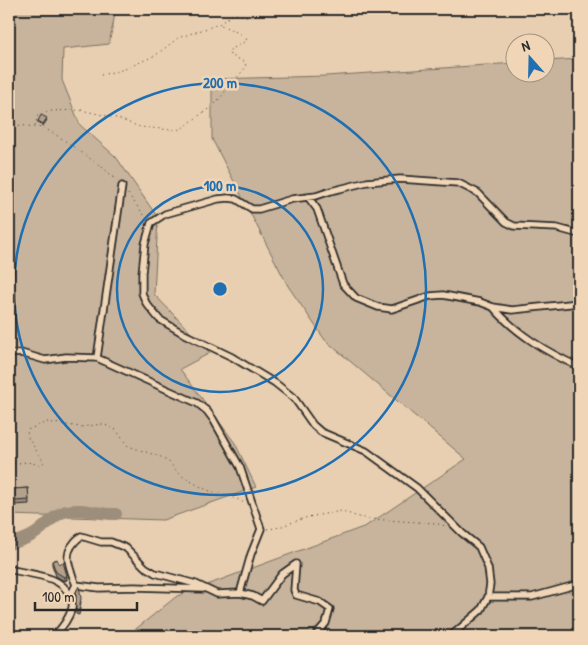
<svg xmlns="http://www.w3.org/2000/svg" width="588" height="645" font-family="'Patrick Hand',sans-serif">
	<rect width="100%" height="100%" fill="#e8cfb1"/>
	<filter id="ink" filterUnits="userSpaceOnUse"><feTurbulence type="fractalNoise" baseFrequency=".02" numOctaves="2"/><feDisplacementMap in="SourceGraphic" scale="10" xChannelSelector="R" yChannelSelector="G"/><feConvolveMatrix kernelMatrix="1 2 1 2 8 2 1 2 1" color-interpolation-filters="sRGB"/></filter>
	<g filter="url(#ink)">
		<path fill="#c8b49c" stroke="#7a7064" d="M9 9H116L109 44 63 49 62 80 80 125 116 157 158 218 154 294 210 353 180 369 235 443 256 487 163 520 9 515Z
			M579 59V636H127L177 596 366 526 466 459 325 340 288 286 212 139V79L326 76 515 63 516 72H546V61Z"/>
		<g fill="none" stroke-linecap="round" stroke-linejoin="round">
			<path stroke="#9d8e7c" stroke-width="12" d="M9 544C16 542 24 540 31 536 44 530 52 515 66 511 84 507 100 515 116 514"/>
			<defs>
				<path id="street" d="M308 197 317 209 343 284 356 298 378 307 392 309 430 296 443 295 480 302 493 307 512 310 579 303
					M493 307C517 335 547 352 579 367
					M9 354 21 353 45 360 66 357 97 358 197 403 207 411 213 419 240 467 261 529 251 554 240 593 253 596 262 601 282 574 296 564 294 590 296 595 320 602 330 609 326 623 315 636
					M97 358 122 186
					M9 569C29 575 61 574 70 596
					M76 585C68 564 61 552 81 536L101 542H111L126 548 145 567 155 573 196 584 217 594 240 593
					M488 597H532L579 584
					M9 633 11 636
					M54 636C61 629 69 618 72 608 74 597 68 598 76 585L99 588 134 587 203 589
					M451 636 481 610 488 597 490 584 488 568 479 547 462 533 417 488 366 451 321 432 313 425 294 398 275 383 232 357 184 334 159 319 146 303 142 293V273L145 244 151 223 165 214 218 199 228 198 236 199 252 209H259L292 199 316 196 331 191 367 182 400 179 458 183 478 193 506 222 514 226 557 228 579 234"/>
			</defs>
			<use href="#street" stroke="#2b2b2b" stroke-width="9"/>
			<path stroke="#2b2b2b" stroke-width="1" stroke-dasharray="1 4" stroke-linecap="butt" d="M577 56 579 54
				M101 75 125 69 156 55 178 38 219 24 233 14 253 17 265 9
				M9 124 44 128 61 138 102 167 118 181
				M35 126 38 115 50 111 81 110 116 118 140 127 173 130 181 129 215 104 246 67 245 62 230 55 229 53 230 50 246 41 247 37 219 24
				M128 194 147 219
				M9 464 27 462 41 465 44 462 28 438 27 430 47 422 80 427 103 424 116 430 128 446 161 457 169 462 179 474 192 482 207 490 237 499 246 504
				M267 529 276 528 308 517 342 511 355 516 369 519 434 523 446 526"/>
			<use href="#street" stroke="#f0d6b7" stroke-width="5.5"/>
		</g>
		<path fill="#9a8a78" stroke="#2b2b2b" d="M47 120 43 126 38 123V121Z
			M28 488 29 504 15 505 14 489Z
			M52 561 59 564 67 580 64 581 56 576 52 565Z
			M76 592 81 602 79 615 76 614Z"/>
		<path fill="#7d7162" stroke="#2b2b2b" d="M12 153V158L9 159V155Z
			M67 576V580L64 581V577Z
			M13 595V601L9 611V605Z"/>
		<path fill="#b3a18c" stroke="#2b2b2b" d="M41 115 47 118 43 124 38 121Z
			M9 146 12 153 9 155Z
			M28 488 29 500 15 501 14 489Z
			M57 559 59 564 63 562 67 576 64 577 56 572 52 561Z
			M79 586 81 598 79 611 76 610V592Z
			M9 594 13 595 9 605Z"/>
	</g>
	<g fill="none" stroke="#1f6fb2" stroke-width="2.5">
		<circle cx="220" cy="289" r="103"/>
		<circle cx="220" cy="289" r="206"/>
	</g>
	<circle cx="220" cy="289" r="8" fill="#1f6fb2" stroke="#f0d6b7" stroke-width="2.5"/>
	<g font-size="15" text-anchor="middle" font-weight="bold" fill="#1f6fb2" stroke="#f0d6b7" stroke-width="5" stroke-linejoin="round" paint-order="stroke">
		<text x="220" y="88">200 m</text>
		<text x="220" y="191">100 m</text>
	</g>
	<rect width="588" height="645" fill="none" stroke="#f0d6b7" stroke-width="30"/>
	<rect x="15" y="15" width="558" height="615" fill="none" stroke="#2b2b2b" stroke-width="2" filter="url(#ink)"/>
	<g transform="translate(530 58) rotate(340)"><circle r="24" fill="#f0d6b7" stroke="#a1927f"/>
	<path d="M0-4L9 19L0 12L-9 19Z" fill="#1f6fb2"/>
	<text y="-8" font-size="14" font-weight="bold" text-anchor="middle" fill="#2b2b2b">N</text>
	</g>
	<path d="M35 602v8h102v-8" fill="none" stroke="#2b2b2b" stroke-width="2.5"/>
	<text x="42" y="602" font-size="15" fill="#2b2b2b" stroke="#f0d6b7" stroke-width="4" paint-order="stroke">100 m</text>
</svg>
